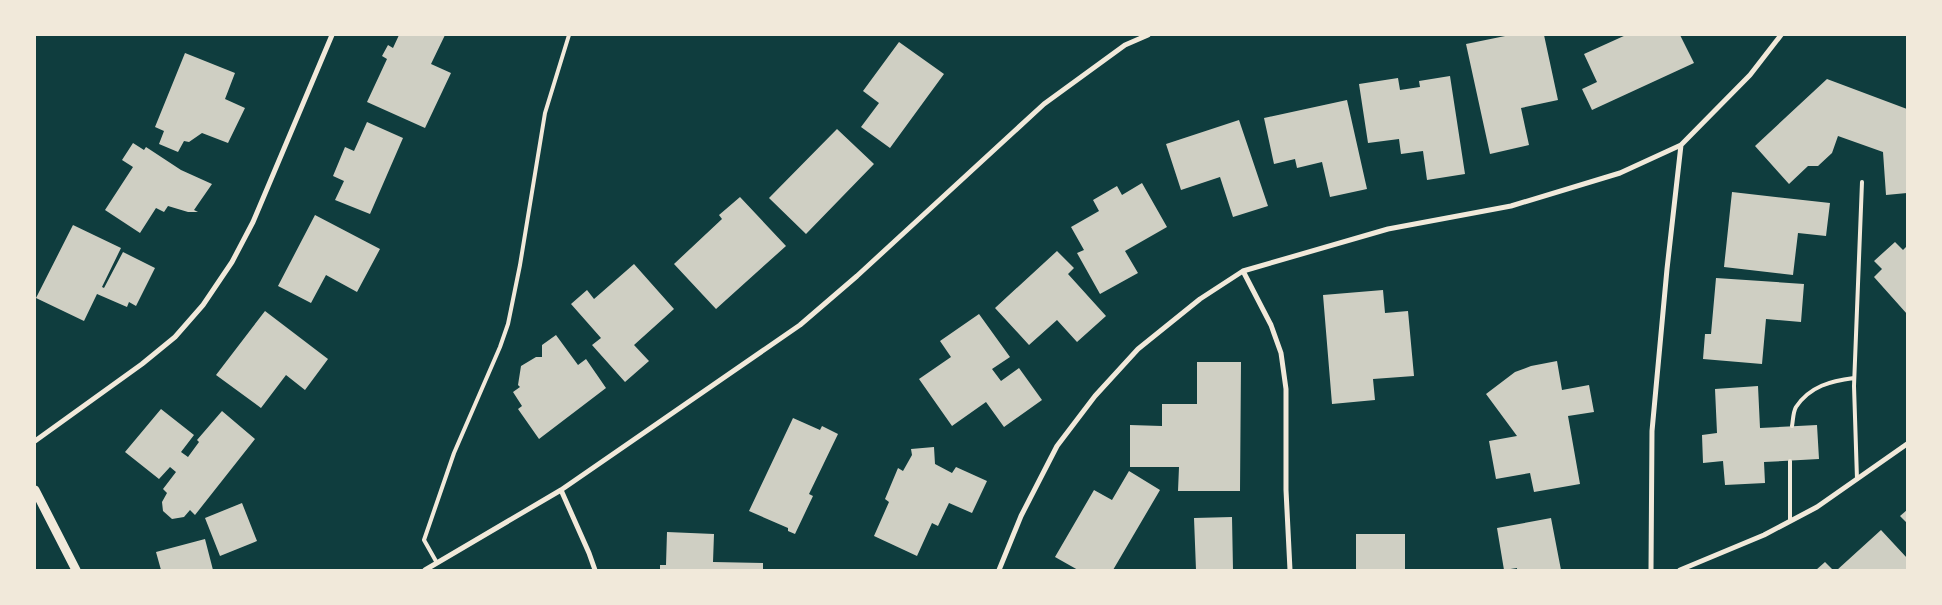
<svg xmlns="http://www.w3.org/2000/svg" width="1942" height="605" font-family="Ubuntu,sans-serif">
	<rect width="100%" height="100%" fill="#0f3d3e"/>
	<path fill="#cfcfc3" d="M399 35H445L431 64 451 73 425 128 367 102 387 59 382 56 388 45 393 48Z
		M1510 35H1544L1558 100 1521 108 1529 145 1490 154 1466 44Z
		M1626 35H1680L1694 63 1592 110 1582 89 1597 82 1584 54Z
		M899 42 944 74 890 148 861 127 879 103 863 91Z
		M185 53 235 73 225 99 245 108 228 143 202 133 189 142 184 141 178 152 159 144 164 131 155 127Z
		M1450 76 1465 174 1427 180 1423 151 1401 154 1399 139 1368 143 1359 84 1398 78 1400 90 1420 87 1419 81Z
		M1827 79 1907 109V193L1886 195 1883 152 1838 136 1832 153 1818 166H1808L1789 184 1755 146Z
		M1347 100 1367 189 1330 197 1322 162 1297 168 1295 159 1274 164 1264 118Z
		M1239 120 1268 206 1233 217 1220 177 1181 190 1166 144Z
		M367 122 403 138 370 214 335 200 344 181 333 176 345 147 354 151Z
		M837 129 874 164 806 234 769 198Z
		M133 143 144 150 146 147 181 170 212 184 194 210 198 212H188L168 206 164 212 156 208 140 233 105 210 133 167 122 160Z
		M1142 183 1167 227 1125 251 1138 273 1100 294 1077 253 1084 250 1071 227 1099 211 1093 200 1117 186 1122 195Z
		M1732 192 1830 203 1826 236 1798 233 1793 275 1724 267Z
		M740 197 786 246 716 309 674 264 722 219 719 215Z
		M315 215 380 249 357 292 326 275 311 303 278 286Z
		M73 225 121 248 102 287 104 288 123 252 155 268 136 306 129 302 127 307 97 294 84 321 36 298Z
		M1895 242 1903 250 1907 246V314L1874 277 1882 269 1874 261Z
		M1057 251 1074 268 1068 274 1106 316 1077 342 1057 320 1029 345 995 308Z
		M634 264 674 309 634 345 649 361 625 382 592 345 601 338 571 304 587 290 594 299Z
		M1716 278 1804 284 1801 322 1766 319 1762 364 1703 359 1705 334H1711Z
		M1383 290 1385 313 1408 311 1414 376 1373 379 1375 400 1332 404 1323 295Z
		M265 311 328 359 305 390 286 375 261 408 216 375Z
		M979 314 1010 357 992 369 1001 381 1019 368 1042 400 1004 427 986 402 952 426 919 379 951 357 940 341Z
		M556 335 578 365 586 359 606 388 539 439 518 409 522 406 513 392 520 387 518 385 521 366 536 357H542V345Z
		M1557 361 1562 390 1589 385 1594 412 1568 416 1580 484 1534 492 1530 473 1496 479 1489 441 1517 436 1486 394 1515 372 1531 366Z
		M1197 362H1241L1240 491H1178L1179 467H1130V425L1162 426V404H1197Z
		M1758 386 1760 428 1817 425 1819 459 1764 462 1765 483 1725 485 1723 461 1703 463 1702 435 1717 433 1715 389Z
		M161 409 194 435 181 452 188 457 199 442 197 440 222 411 255 439 195 515 190 510 184 517 172 519 163 511 162 502 167 493 163 489 176 472 170 467 159 479 125 452Z
		M793 418 820 430 822 426 838 434 809 494 813 496 795 534 788 531V528L749 511Z
		M934 447 935 464 952 473 956 467 987 481 972 513 949 503 938 526 932 523 917 556 874 536 889 502 885 499 898 468 903 471 912 455 911 449Z
		M1129 471 1160 490 1113 570H1078L1055 557 1094 490 1112 500Z
		M242 503 257 541 220 556 205 518Z
		M1907 510V523L1900 516Z
		M1232 517 1233 570H1196L1194 518Z
		M1551 518 1561 570H1517V568L1504 570 1497 528Z
		M1881 530 1907 558V568L1905 570H1837Z
		M667 532 714 534 713 562 763 563V570H660V565H666Z
		M1356 534H1405V570H1356Z
		M205 539 213 570H161L156 552Z
		M1825 562 1833 570H1816Z"/>
	<g fill="none" stroke-linecap="round" stroke-linejoin="round">
		<path stroke="#f1e9da" stroke-width="4" d="M1792 426C1793 421 1793 412 1796 407 1810 386 1831 381 1854 378
			M1857 479 1854 386 1862 182
			M1790 521V461
			M437 563 424 540 454 453 500 347 508 324 520 265 545 113 569 35"/>
		<path stroke="#f1e9da" stroke-width="5" d="M1243 271 1271 325 1281 353 1286 389V490L1290 570
			M35 441 142 364 175 337 203 305 232 262 253 222 332 35
			M561 490 589 553 595 570
			M425 570 561 490 800 325 857 276 1044 104 1125 45 1148 35
			M999 570 1021 516 1057 446 1095 396 1138 349 1200 299 1243 271 1388 229 1511 206 1620 173 1681 145
			M1651 570 1652 431 1667 269 1681 145 1750 75 1781 35
			M1680 570 1764 535 1817 507 1907 444"/>
		<path stroke="#f1e9da" stroke-width="9" d="M35 490 76 570"/>
	</g>
	<rect width="1942" height="605" fill="none" stroke="#f1e9da" stroke-width="72"/>
</svg>
